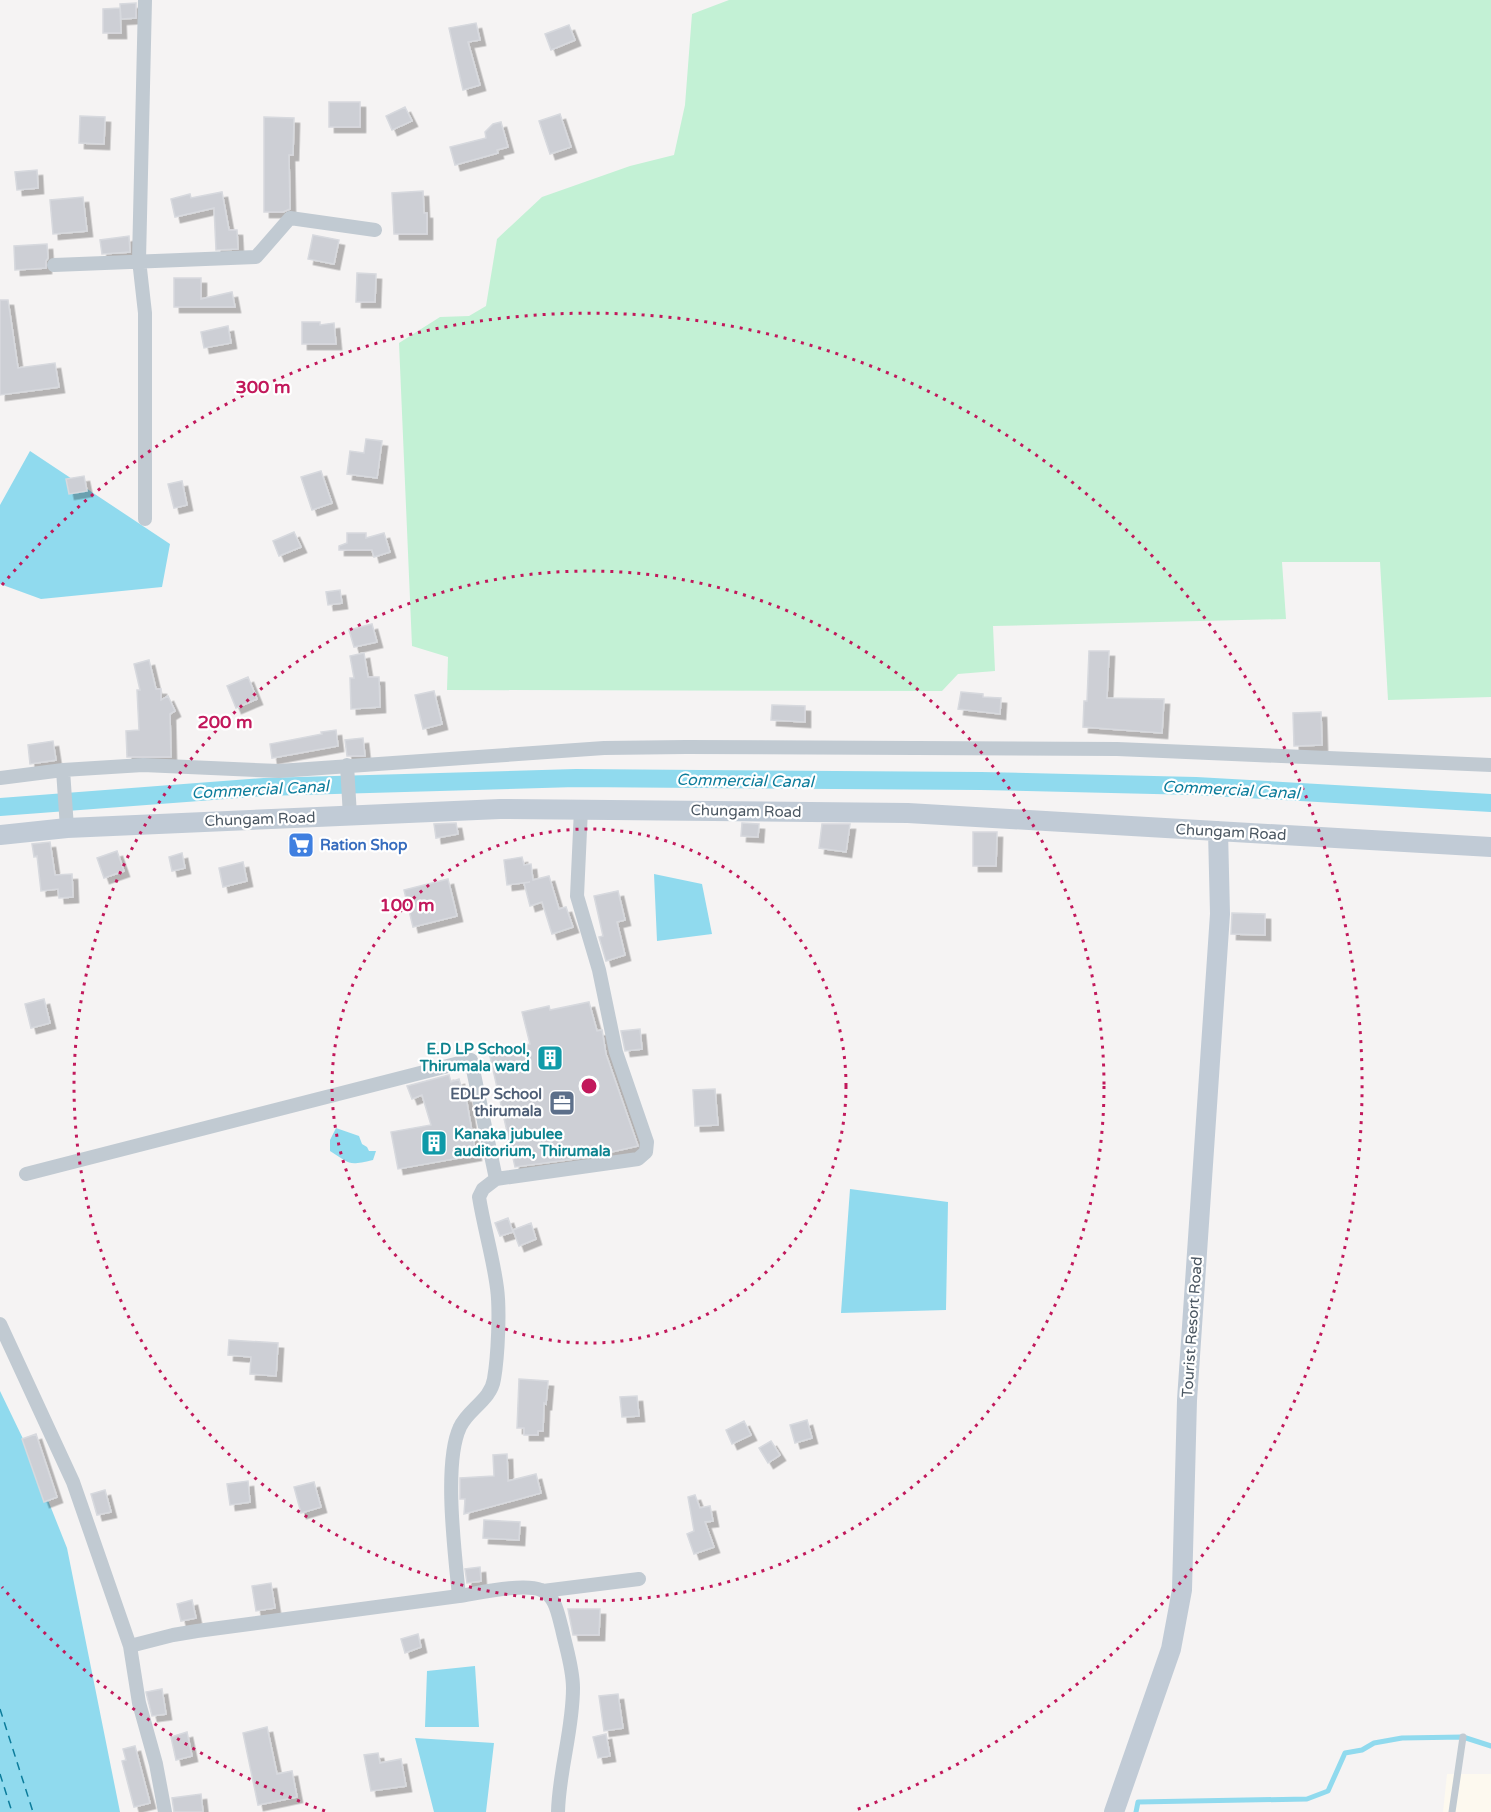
<svg xmlns="http://www.w3.org/2000/svg" width="1491" height="1812" font-family="'Varela Round',sans-serif">
	<defs>
		<filter id="shadow"><feDropShadow dx="5.5" dy="5.5" stdDeviation="0" flood-color="#0004"/></filter>
	</defs>
	<rect width="100%" height="100%" fill="#f5f3f3"/>
	<path fill="#fdf9ef" d="M1447 1774H1491V1812H1443Z"/>
	<path fill="#c3f1d5" d="M729 0H1491V697L1388 700 1380 562H1282L1286 619 993 626 995 671 958 674 942 691 447 690 448 657 412 646 399 343 440 317 469 316 486 306 497 239 542 197 630 166 674 155 685 105 692 14Z"/>
	<path fill="#90daee" d="M30 451 170 544 162 587 41 599 0 584V505Z
		M654 874 702 884 712 934 657 941Z
		M336 1128 359 1136 362 1144 367 1147 369 1151H376L373 1160C347 1166 351 1164 330 1151V1140Z
		M850 1189 948 1202 946 1310 841 1313Z
		M0 1391 26 1445 67 1548 120 1812H0Z
		M475 1666 479 1727H425L427 1671Z
		M415 1738 494 1743 486 1812H434Z"/>
	<g fill="none" stroke-linecap="round" stroke-linejoin="round">
		<path stroke="#90daee" stroke-width="5" d="M1136 1812 1138 1802 1307 1799 1328 1791 1345 1753 1362 1750 1374 1743 1402 1738 1463 1737 1491 1746"/>
		<path stroke="#90daee" stroke-width="18" d="M0 807 264 787 576 778 981 781 1196 786 1491 803"/>
		<path stroke="#0c7c9b" stroke-width="1.5" stroke-dasharray="8 6" stroke-linecap="butt" d="M0 1709 33 1812
			M0 1774 12 1812"/>
	</g>
	<path fill="#cdcfd5" stroke="#d7d9de" stroke-width="1.5" filter="url(#shadow)" d="M136 3V18L121 19 120 4Z
		M120 8 121 33H103V9Z
		M476 23 480 40 468 42 480 85 463 90 449 28Z
		M569 25 575 40 551 50 545 34Z
		M329 102H360V127H329Z
		M405 107 412 121 392 130 386 116Z
		M560 114 571 147 550 154 539 121Z
		M80 116 105 117 104 144 79 143Z
		M264 117 294 118 293 155H289L290 209 283 212H264Z
		M501 122 508 147 497 150 498 153 455 165 450 147 486 138 485 132 493 124Z
		M37 170 38 188 17 190 15 172Z
		M423 191 424 213H427V234H394L392 193Z
		M222 192 229 230H237L238 249 216 250 214 208 175 217 171 199 190 194 191 198Z
		M83 197 87 231 53 234 50 200Z
		M313 235 339 240 334 264 308 259Z
		M129 236 130 252 102 254 100 240Z
		M47 244 48 258 46 261V268L15 270 14 246Z
		M357 273 376 274 375 302H356Z
		M174 278H201V299L232 292 235 307H174Z
		M0 300H8L18 368 55 363 59 387 0 395Z
		M302 322H320V325L334 323 336 344H302Z
		M228 326 231 343 204 348 201 332Z
		M366 439 382 441 377 478 347 474 350 451 364 453Z
		M321 471 332 503 312 510 301 477Z
		M84 476 87 491 69 494 66 479Z
		M182 481 187 505 174 508 168 484Z
		M294 532 301 547 279 556 273 541Z
		M347 533H366V538L384 533 390 552 374 557 372 550H339V546L347 543Z
		M340 590 342 603 328 605 326 592Z
		M372 624 377 642 354 647 349 630Z
		M1089 651H1109L1107 698 1164 699 1162 733 1083 727 1084 701H1087Z
		M364 653 368 677H379L380 707 351 709 350 678H354L350 656Z
		M149 660 156 689H161V700L168 696 175 711 170 714 171 757H127L126 731 139 730 137 690H140L134 664Z
		M248 677 257 699 236 708 227 686Z
		M434 691 442 724 423 729 415 695Z
		M961 692 983 694V697L1001 698 1000 714 958 709Z
		M772 705 805 706V722L771 720Z
		M1321 712 1322 745 1294 746 1293 713Z
		M336 730 338 746 272 758 270 744 322 734 321 732Z
		M363 738 365 756H347L345 740Z
		M53 741 56 760 30 764 28 745Z
		M456 823 458 834 436 838 434 824Z
		M742 823 759 824 758 837 741 836Z
		M822 824H850L846 852 819 848Z
		M973 832H997L996 866H973Z
		M50 842 55 875 72 874 73 897 59 898 58 889 41 891 37 856 34 857 32 844Z
		M117 851 124 871 104 878 97 858Z
		M182 853 185 868 172 871 169 857Z
		M522 857 524 865 531 864 533 880 549 876 559 909 566 907 573 927 552 934 542 902 530 906 524 883 530 882 507 885 504 860Z
		M243 862 247 881 223 887 219 868Z
		M448 879 457 916 413 927 404 890Z
		M618 891 625 920 617 922 625 955 606 961 599 937 603 936 594 896Z
		M1232 913 1265 914V935L1231 934Z
		M44 999 50 1023 31 1028 25 1004Z
		M589 1002 597 1031 602 1030 606 1054 638 1146 589 1157 515 1167 489 1052 530 1044 522 1012 549 1006 550 1010Z
		M640 1029 642 1049 625 1051 621 1031Z
		M449 1075 451 1082 459 1079 464 1097H466L476 1155 398 1169 391 1132 431 1125 422 1095 412 1099 407 1086Z
		M715 1089 718 1125 695 1126 693 1090Z
		M508 1218 513 1232 500 1236 495 1223Z
		M531 1223 536 1239 519 1246 513 1230Z
		M229 1340 278 1343 276 1376 250 1374 251 1357 228 1355Z
		M519 1379 548 1381 546 1404 544 1403 543 1431H538V1435H524V1428H517Z
		M637 1396 639 1416 622 1417 620 1397Z
		M807 1420 812 1438 795 1443 790 1425Z
		M744 1421 751 1435 732 1444 726 1430Z
		M36 1434 57 1497 44 1502 22 1439Z
		M771 1441 780 1455 768 1463 759 1448Z
		M507 1454 508 1481 536 1474 541 1493 464 1514 465 1499H460V1478L494 1476 493 1455Z
		M248 1481 250 1502 230 1505 227 1484Z
		M314 1482 321 1507 301 1513 294 1487Z
		M105 1490 111 1512 97 1515 91 1494Z
		M695 1495 700 1508 710 1506 713 1521 705 1522 714 1547 694 1554 687 1534 694 1531 688 1497Z
		M484 1520 520 1522 519 1540 483 1538Z
		M480 1567 481 1581 467 1583 465 1569Z
		M271 1583 275 1608 256 1611 252 1586Z
		M192 1600 196 1618 181 1621 177 1604Z
		M568 1609H600L599 1635H573Z
		M418 1634 421 1647 405 1653 401 1639Z
		M162 1689 166 1714 152 1716 146 1692Z
		M618 1694 623 1728 604 1731 599 1696Z
		M267 1727 277 1774 292 1771 297 1797 258 1805 243 1733Z
		M187 1732 192 1756 176 1760 171 1737Z
		M606 1734 610 1756 598 1758 593 1737Z
		M135 1746 150 1803 134 1807 122 1761 126 1760 123 1749Z
		M378 1753 380 1763 401 1759 406 1786 371 1791 364 1755Z
		M201 1794 203 1812H174L172 1798Z"/>
	<g fill="none" stroke-linecap="round" stroke-linejoin="round">
		<path stroke="#c1cad2" stroke-width="7" d="M1452 1812 1463 1737"/>
		<path stroke="#c1cad2" stroke-width="14" d="M145 0 139 260 145 313V519
			M54 265 256 257 290 218 375 230
			M347 765 350 816
			M63 770 67 828
			M0 778 63 770 143 765 279 771 604 748 686 747 1117 749 1491 765
			M26 1174 471 1060 496 1179
			M0 1324 73 1482 130 1646 139 1703 156 1764 165 1812
			M543 1591 639 1579
			M130 1646 173 1635 197 1631 459 1596
			M558 1812C559 1770 573 1730 573 1688 573 1668 566 1648 562 1629 558 1615 556 1596 541 1590 523 1583 479 1593 459 1596 455 1554 443 1463 460 1427 468 1409 491 1400 494 1379 498 1356 500 1310 497 1288 493 1257 484 1228 479 1197L483 1189 496 1179 638 1159 646 1152 647 1142 616 1052 599 970 577 896 581 809"/>
		<path stroke="#c1cbd6" stroke-width="20" d="M0 835 67 828 500 809 908 813 1491 847
			M1114 1812 1171 1649 1182 1590 1187 1400 1220 914 1218 831"/>
	</g>
	<g fill="none" stroke="#c2185b" stroke-width="3" stroke-dasharray="3 6">
		<circle cx="589" cy="1086" r="257"/>
		<circle cx="589" cy="1086" r="515"/>
		<path d="M325 1811A772 772 0 0 1 2 1587M2 585A772 772 0 1 1 853 1811"/>
	</g>
	<defs>
		<symbol id="supermarket-square" viewBox="-11 -11 22 22"><rect x="-9" y="-9" width="18" height="18" rx="4" fill="#3f7fe0" stroke="#fff"/><path d="M-6-5.5h2.5l.6 2H6L4.5 2H-2.5L-4.4-4H-6ZM-1.5 3.2a1.3 1.3 0 1 0 .1 0ZM3 3.2a1.3 1.3 0 1 0 .1 0Z" fill="#fff"/></symbol>
		<symbol id="building-square" viewBox="-11 -11 22 22"><rect x="-9" y="-9" width="18" height="18" rx="4" fill="#0f9aa8" stroke="#fff"/><path d="M-4-6H4V6H1V3H-1V6H-4ZM-2.5-4.3h1.7v1.8h-1.7ZM.8-4.3h1.7v1.8H.8ZM-2.5-1h1.7V.8h-1.7ZM.8-1h1.7V.8H.8Z" fill="#fff"/></symbol>
		<symbol id="office-square" viewBox="-11 -11 22 22"><rect x="-9" y="-9" width="18" height="18" rx="4" fill="#5c6f8a" stroke="#fff"/><path d="M-6-3h4V-5.5h4V-3h4V5H-6ZM-1-4.5V-3h2v-1.5ZM-6 0V1H6V0Z" fill="#fff"/></symbol>
	</defs>
	<g fill-rule="evenodd">
		<use href="#supermarket-square" x="286" y="830" width="30" height="30"/>
		<use href="#building-square" x="535" y="1043" width="30" height="30"/>
		<use href="#office-square" x="547" y="1088" width="30" height="30"/>
		<use href="#building-square" x="419" y="1128" width="30" height="30"/>
	</g>
	<g text-anchor="middle" stroke-width="4.5" stroke-linejoin="round" paint-order="stroke">
		<g font-size="15" fill="#4a5661" stroke="#fff">
			<text transform="translate(746 811) rotate(1)" y="5">Chungam Road</text>
			<text transform="translate(260 819) rotate(-2)" y="5">Chungam Road</text>
			<text transform="translate(1231 832) rotate(3)" y="5">Chungam Road</text>
			<text transform="translate(1192 1327) rotate(-86)" y="5">Tourist Resort Road</text>
		</g>
		<g font-size="15" font-weight="bold" fill="#366cbe" stroke="#fff" text-anchor="start">
			<text x="320" y="850">Ration Shop</text>
		</g>
		<g font-size="15" font-weight="bold" fill="#0d838f" stroke="#fff" text-anchor="end">
			<text x="530" y="1054">E.D LP School,<tspan x="530" dy="17">Thirumala ward</tspan></text>
			<text x="454" y="1139" text-anchor="start">Kanaka jubulee<tspan x="454" dy="17">auditorium, Thirumala</tspan></text>
		</g>
		<g font-size="15" font-weight="bold" fill="#4e5e75" stroke="#fff" text-anchor="end">
			<text x="542" y="1099">EDLP School<tspan x="542" dy="17">thirumala</tspan></text>
		</g>
		<g font-size="16" font-style="italic" fill="#0c7c9b" stroke="#fff">
			<text transform="translate(745 780) rotate(1)" y="6">Commercial Canal</text>
			<text transform="translate(260 789) rotate(-3)" y="6">Commercial Canal</text>
			<text transform="translate(1231 789) rotate(3)" y="6">Commercial Canal</text>
		</g>
	</g>
	<circle cx="589" cy="1086" r="9" fill="#c2185b" stroke="#fff" stroke-width="3"/>
	<g font-size="18" text-anchor="middle" font-weight="bold" fill="#c2185b" stroke="#fff" stroke-width="4.5" stroke-linejoin="round" paint-order="stroke">
		<text x="263" y="393">300 m</text>
		<text x="225" y="728">200 m</text>
		<text x="407" y="911">100 m</text>
	</g>
</svg>
